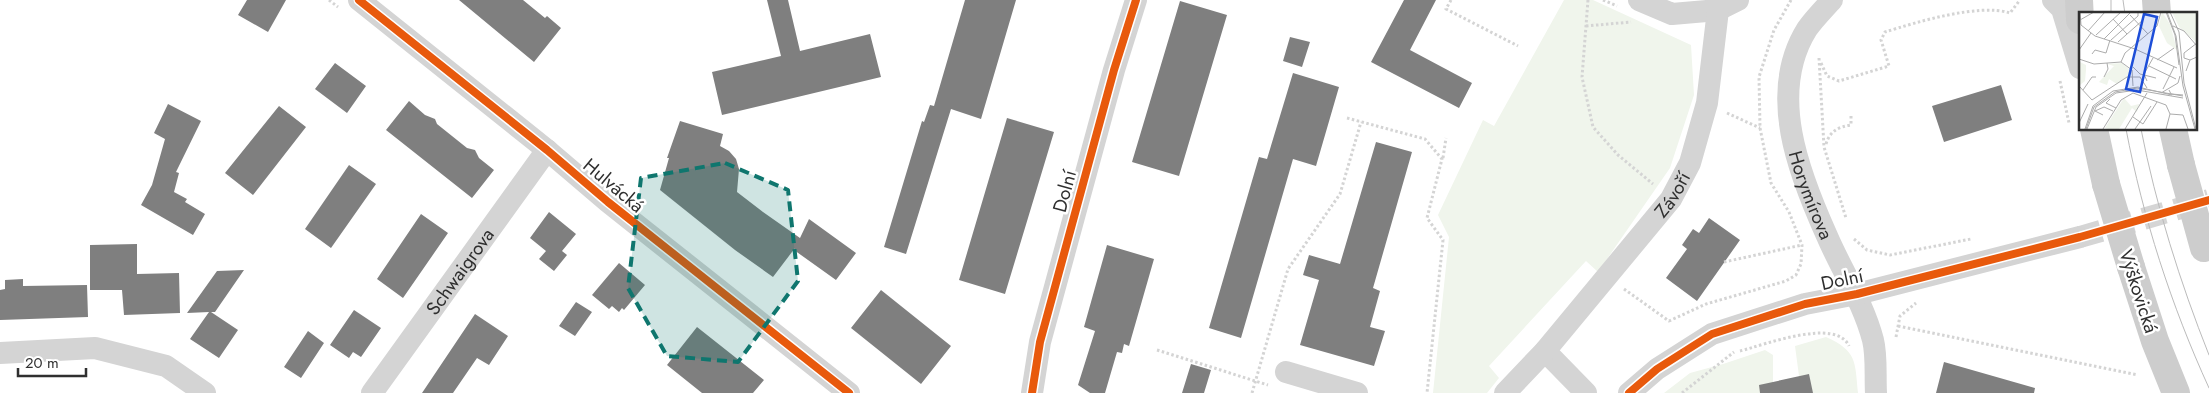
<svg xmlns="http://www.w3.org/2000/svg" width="2209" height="393" font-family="Jost,sans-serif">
	<rect width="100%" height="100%" fill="#fff"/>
	<path fill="#f0f5ec" d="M1564 0H1593L1691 45 1694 95 1670 168 1598 272 1586 261 1489 366 1499 378 1487 393H1433L1449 237 1438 215 1483 120 1494 126Z
		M1826 337C1857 351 1855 361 1858 393H1813L1799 376 1795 346Z
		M1765 350 1773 355V390L1762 393H1664L1690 373 1723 364Z"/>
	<path fill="#7f7f7f" d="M247 0H286L268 32 238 15Z
		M459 0H523L545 18 547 16 561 28 534 62Z
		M767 0H788L800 51 870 34 881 77 722 115 712 72 781 56Z
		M965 0H1016L981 119 951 109 906 254 884 247 922 121 924 122 930 105 934 106Z
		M1404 0H1436L1410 50 1472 83 1459 108 1371 62Z
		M1180 1 1227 15 1179 176 1132 162Z
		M1290 37 1310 42 1302 67 1283 61Z
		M335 63 366 86 347 113 315 89Z
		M1293 73 1339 87 1316 166 1293 159 1241 338 1209 328 1259 157 1267 159Z
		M2001 85 2012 120 1944 142 1932 106Z
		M409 101 425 115 435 119 437 124 467 148 475 150 479 158 494 170 472 198 386 130Z
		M168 104 201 121 176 172 179 173 174 192 187 199 185 202 205 214 193 235 141 205 152 185 165 139 154 133Z
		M279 106 306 127 253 195 225 173Z
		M1007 118 1054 132 1005 294 959 280Z
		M680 121 723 134 720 146 729 151 736 159 739 169 737 192 763 212 800 238 809 219 856 253 836 280 794 250 795 248 773 277 735 250 660 190 669 158H667Z
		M1376 142 1412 152 1373 288 1380 291 1370 327 1385 331 1374 366 1300 345 1319 280 1303 275 1309 255 1340 264Z
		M349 165 376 184 331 248 305 229Z
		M549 212 576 234 562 251 567 255 554 271 539 259 546 251 530 238Z
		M421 214 448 233 403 298 377 279Z
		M1709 218 1740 240 1697 301 1666 278 1687 249 1682 245 1693 229 1699 233Z
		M137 244V274L179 273 180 313 124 315 122 290H90V245Z
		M1107 245 1154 259 1129 346 1124 344 1122 353 1117 352 1105 393H1090L1078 385 1095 331 1084 327Z
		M619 263 645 285 624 310 622 308 619 312 612 306 609 309 592 295Z
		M244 270 215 312H211L238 330 219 358 190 339 209 312 187 313 217 271Z
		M23 279V286L87 285 88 317 0 320V290L5 289V280Z
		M881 290 951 346 921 384 851 328Z
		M576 302 592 312 575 336 559 326Z
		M354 310 381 328 361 357 353 352 349 358 330 345Z
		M475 314 508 336 489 365 477 358 453 393H422Z
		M697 327 764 380 753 393H702L667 365Z
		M308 331 324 343 301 378 284 367Z
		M1944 362 2035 388 2034 393H1936Z
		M1191 364 1211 370 1204 393H1182Z
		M1809 374 1813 393H1760L1759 385Z"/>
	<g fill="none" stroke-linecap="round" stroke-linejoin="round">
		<path stroke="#d5d5d5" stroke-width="22" stroke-dasharray="22 11" stroke-linecap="butt" d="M2080 237 2209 200"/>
		<path stroke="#d4d4d4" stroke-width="3" stroke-dasharray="2.5 2.5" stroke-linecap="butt" d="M329 0 338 7
			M1451 0 1446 9 1518 46
			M1588 0 1582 77 1593 127 1618 155 1653 184
			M1603 0 1617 6
			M1586 26 1631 22
			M1819 58 1824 147 1846 218
			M1821 63 1827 76 1839 81 1889 66 1881 40 1885 32C1917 22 1979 3 2010 13L2020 0
			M2060 81 2069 123
			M1727 113 1760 128
			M1347 118 1425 139 1442 159 1427 218 1443 240 1427 393
			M1826 144C1830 131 1838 127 1851 125V115
			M1443 158 1446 138
			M1854 239 1867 250 1890 255 1971 239
			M1724 262 1802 245
			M1624 289 1669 321 1706 304 1786 281 1796 275 1801 264 1802 245 1789 212 1771 183 1760 128 1759 77 1774 30 1791 0
			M1898 326 2138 375
			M1896 337 1900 316 1916 303
			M1157 350 1268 385
			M1740 351C1764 345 1836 317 1849 346
			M1252 393 1288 269 1340 194 1361 122
			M1682 393 1734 352"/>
		<g stroke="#d4d4d4" stroke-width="22">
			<path d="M359 0 547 150 608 202 849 393"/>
			<path d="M1639 0 1672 14 1718 10 1738 0"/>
			<path id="s1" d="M1832 0C1824 9 1814 19 1807 29 1767 93 1799 174 1827 236 1842 271 1863 302 1873 340 1877 356 1875 376 1876 393"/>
			<path d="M2053 0 2062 9 2080 68"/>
			<path d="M1545 351 1586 393"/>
			<path d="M0 353 95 348 166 366 205 393"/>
			<path d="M1286 372 1357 393"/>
			<path id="s2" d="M372 393 547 150"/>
			<path d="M1032 393 1040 342 1114 70 1136 0"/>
			<path id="s3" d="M1505 393 1545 351 1671 199 1690 163 1707 103 1718 10 1716 0"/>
			<path d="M1629 393 1657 369 1712 334 1805 304 1857 294 2080 237"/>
		</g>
		<path stroke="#cdcdcd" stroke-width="28" d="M2079 0 2080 20
			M2156 0 2157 14
			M2094 129 2106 184
			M2173 129 2181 165
			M2131 267 2155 341 2176 393"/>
		<path stroke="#bbb" stroke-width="1" d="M2111 0V14
			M2123 0 2125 14
			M2126 129C2143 218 2171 305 2209 388
			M2141 129C2156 206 2180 282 2209 355"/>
		<path stroke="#cdcdcd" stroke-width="28" d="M2181 165 2204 248
			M2106 184 2131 267"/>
		<defs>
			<path id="cycleway" d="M359 0 547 150 608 202 849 393
				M1032 393 1040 342 1114 70 1136 0
				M1629 393 1657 369 1712 334 1805 304 1857 294 2080 237 2209 200"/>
		</defs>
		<use href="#cycleway" stroke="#fff" stroke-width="11"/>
		<use href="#cycleway" stroke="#e8590c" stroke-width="8"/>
	</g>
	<path fill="#0f766e" fill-opacity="0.2" stroke="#0f766e" stroke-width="4" stroke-dasharray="10 6" stroke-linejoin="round" d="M725 163 788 190 798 281 738 362 667 356 628 288 641 178Z"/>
	<g text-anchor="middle" stroke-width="5" stroke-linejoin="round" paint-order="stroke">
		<g font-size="19" fill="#2f2f2f" stroke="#fff">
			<text transform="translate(614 185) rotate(40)" y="7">Hulvácká</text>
			<text transform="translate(1064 191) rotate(-75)" y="7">Dolní</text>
			<text dy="7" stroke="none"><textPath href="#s3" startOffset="260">Závoří</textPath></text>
			<text dy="7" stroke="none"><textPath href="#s1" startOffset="211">Horymírova</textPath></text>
			<text dy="7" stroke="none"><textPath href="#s2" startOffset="150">Schwaigrova</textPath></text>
			<text transform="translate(1842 279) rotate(-12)" y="7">Dolní</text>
			<text transform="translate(2139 291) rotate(72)" y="7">Výškovická</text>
		</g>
	</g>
	<g transform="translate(2079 12)">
		<rect width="118" height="118" fill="#fff"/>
		<path d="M83 0 91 12 98 38 88 31 80 14ZM93 0H117V30L100 15ZM1 50 7 53V58L6 69 1 73ZM43 51 52 59 49 63H52L38 72 30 67 28 73 20 70 35 54 28 52ZM45 86 52 94 60 92 58 100 53 96 40 117H29L26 116Z" fill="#f0f5ec"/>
		<path fill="none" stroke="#acacac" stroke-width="1" d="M1 0 2 13 16 24 56 37 98 56M87 0 96 23 100 53M88 0 97 24 104 74 116 117M91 0 100 20 105 71 117 117M51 3 69 22M34 7 48 22M1 8 15 0M94 14 105 19 118 34M9 19 26 0M17 23 42 0M25 27 52 0M32 28 59 4V0M39 30 64 8 66 0M0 38 12 21M13 42 16 38 27 41 31 28M0 47 15 52 42 50M78 48 95 36M111 48 105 46V41L118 31M42 50 46 41 78 14 82 0M42 50 53 58 54 74M70 54 97 67M54 55 61 62 77 66M107 59 111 48 118 45M25 65 29 57 28 51M68 69 65 62 74 46M0 74 13 88 48 65H61L68 76M84 77 95 55M4 78 13 65H17M90 78 92 82 104 83M54 81 87 93 91 102 87 117M82 81 99 71 101 64M31 87 27 91 37 96M91 102 104 103 109 117M24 103 16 99 25 95 34 99M54 105 64 112 78 90M0 111 9 92M6 117 14 94 34 79 59 75 93 83M7 117 15 95 36 80 58 76 104 84M8 117 17 95 37 81 58 78 104 86M24 117 42 88 54 81M46 117 68 81M56 117 72 94"/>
		<path fill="#1d4ed8" fill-opacity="0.15" stroke="#1d4ed8" stroke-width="2.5" d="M65 2 78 5 61 80 47 77Z"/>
		<rect width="118" height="118" fill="none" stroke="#2f2f2f" stroke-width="2.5"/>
	</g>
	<path d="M18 368v8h68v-8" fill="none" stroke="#2f2f2f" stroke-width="2.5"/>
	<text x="25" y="368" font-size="15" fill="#2f2f2f" stroke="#ffffff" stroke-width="4" paint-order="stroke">20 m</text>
</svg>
